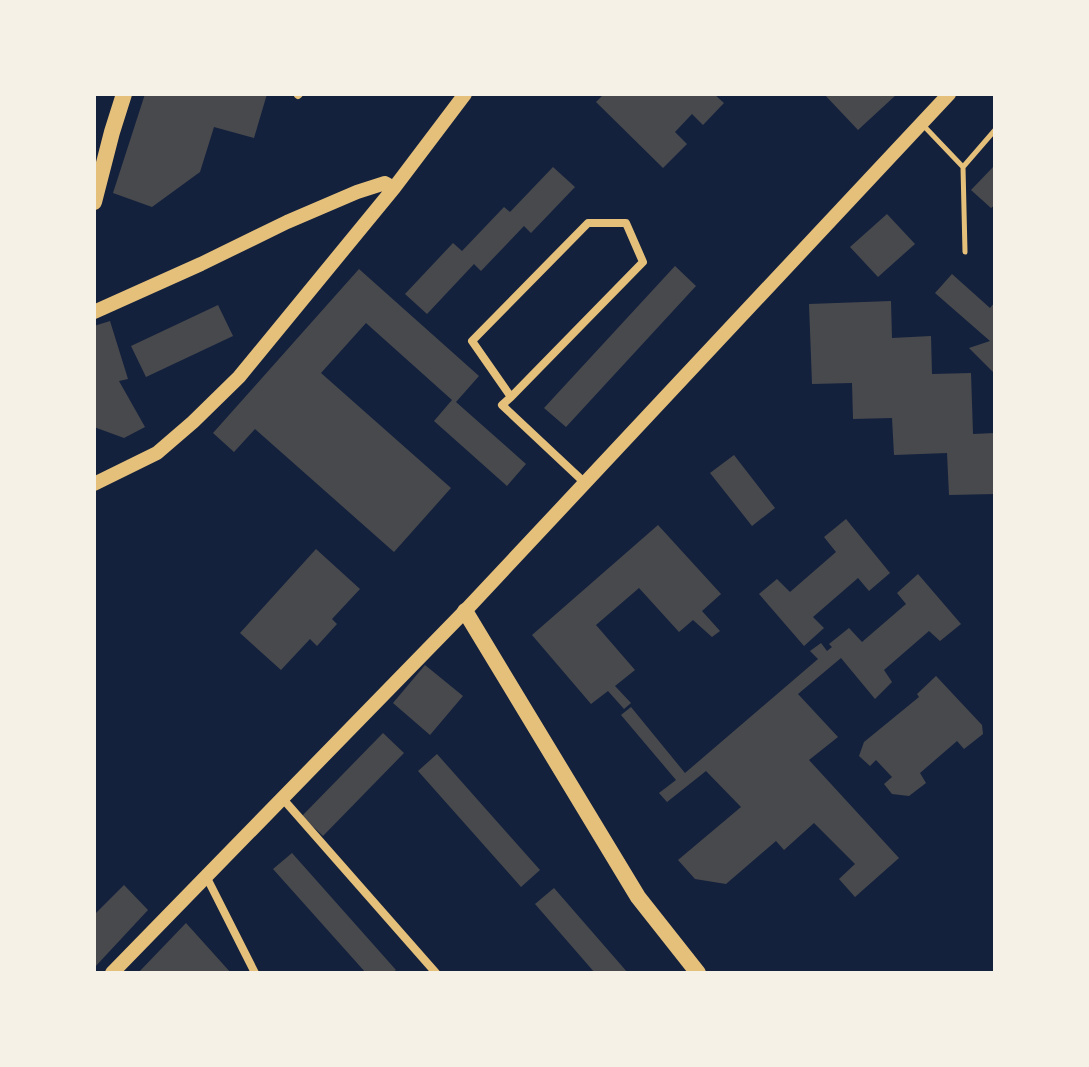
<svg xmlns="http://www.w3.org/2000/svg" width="1089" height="1067" font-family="'Roboto Serif',serif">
	<rect width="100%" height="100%" fill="#14213d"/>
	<path fill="#48494c" d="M145 94H267L254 138 214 127 200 172 152 207 113 193Z
		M604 94H714L724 103 703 125 692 114 675 132 687 144 663 168 596 102Z
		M824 94H897L858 130Z
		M995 165V205L991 208 971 190Z
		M553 167 575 187 531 233 524 226 481 271 474 264 427 314 405 294 453 243 462 251 504 207 510 212Z
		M887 214 915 244 878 277 850 247Z
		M675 266 696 286 566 427 544 408Z
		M359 269 479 376 456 402 526 464 507 486 434 421 452 400 366 323 321 373 451 488 394 552 255 429 234 452 213 433Z
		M952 274 990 308 995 302V374L969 348 990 341 935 293Z
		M891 301 892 338 931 336 932 374 971 373 973 434 995 433V494L949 495 947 453 894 455 892 418 853 419 852 383 812 384 809 304Z
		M218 305 233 336 146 377 131 346Z
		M110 321 128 379 119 381 145 427 124 438 94 427V326Z
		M734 455 775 508 752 526 710 473Z
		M846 519 890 573 869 591 858 578 813 617 824 628 804 646 759 594 777 579 790 592 836 552 824 537Z
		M658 525 721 594 702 611 720 631 712 637 693 620 679 632 639 588 596 625 635 670 615 686 631 703 624 709 608 691 591 704 532 635Z
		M316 549 360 589 332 619 337 624 317 646 310 639 281 670 240 633Z
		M918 574 961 624 940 641 929 631 884 670 892 682 875 699 841 658 798 694 838 737 809 760 899 858 855 897 839 879 855 864 814 823 784 850 776 841 726 884 695 879 678 860 741 807 706 771 667 802 659 793 676 780 621 715 631 707 685 773 818 659 810 651 821 643 827 651 832 647 829 644 849 628 862 642 906 604 897 593Z
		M425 665 463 696 430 735 393 703Z
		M936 676 982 725 983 734 964 749 957 741 920 773 926 783 909 796 892 794 884 784 892 777 876 760 870 766 859 756 864 742 919 697 917 694Z
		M383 733 404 753 323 836 302 816Z
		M437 754 540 870 521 887 418 771Z
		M292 853 396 970 392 973H366L273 869Z
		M124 885 148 910 94 968V915Z
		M554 888 628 973H595L535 904Z
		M186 923 231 973H138Z"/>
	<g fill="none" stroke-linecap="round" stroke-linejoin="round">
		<path stroke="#e5c07b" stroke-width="5" d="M922 124 963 167
			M965 252 963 167 995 130"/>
		<path stroke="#e5c07b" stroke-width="8" d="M298 95 299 94
			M511 397 472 341 588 223H626L643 262 511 397 502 405 585 483
			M283 799 436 973
			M207 878 255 973"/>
		<path stroke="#e5c07b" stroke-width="14" d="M94 312 201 264 287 222 357 192 385 183 394 188
			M94 484 157 453 193 422 239 377 394 188 465 94
			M112 973 465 611 949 94"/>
		<path stroke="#e5c07b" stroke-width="16" d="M465 611 638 897 698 973"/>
		<path stroke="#e5c07b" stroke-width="16" d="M94 202 112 132 124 94"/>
	</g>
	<rect width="1089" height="1067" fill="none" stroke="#f6f1e7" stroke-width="192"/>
</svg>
